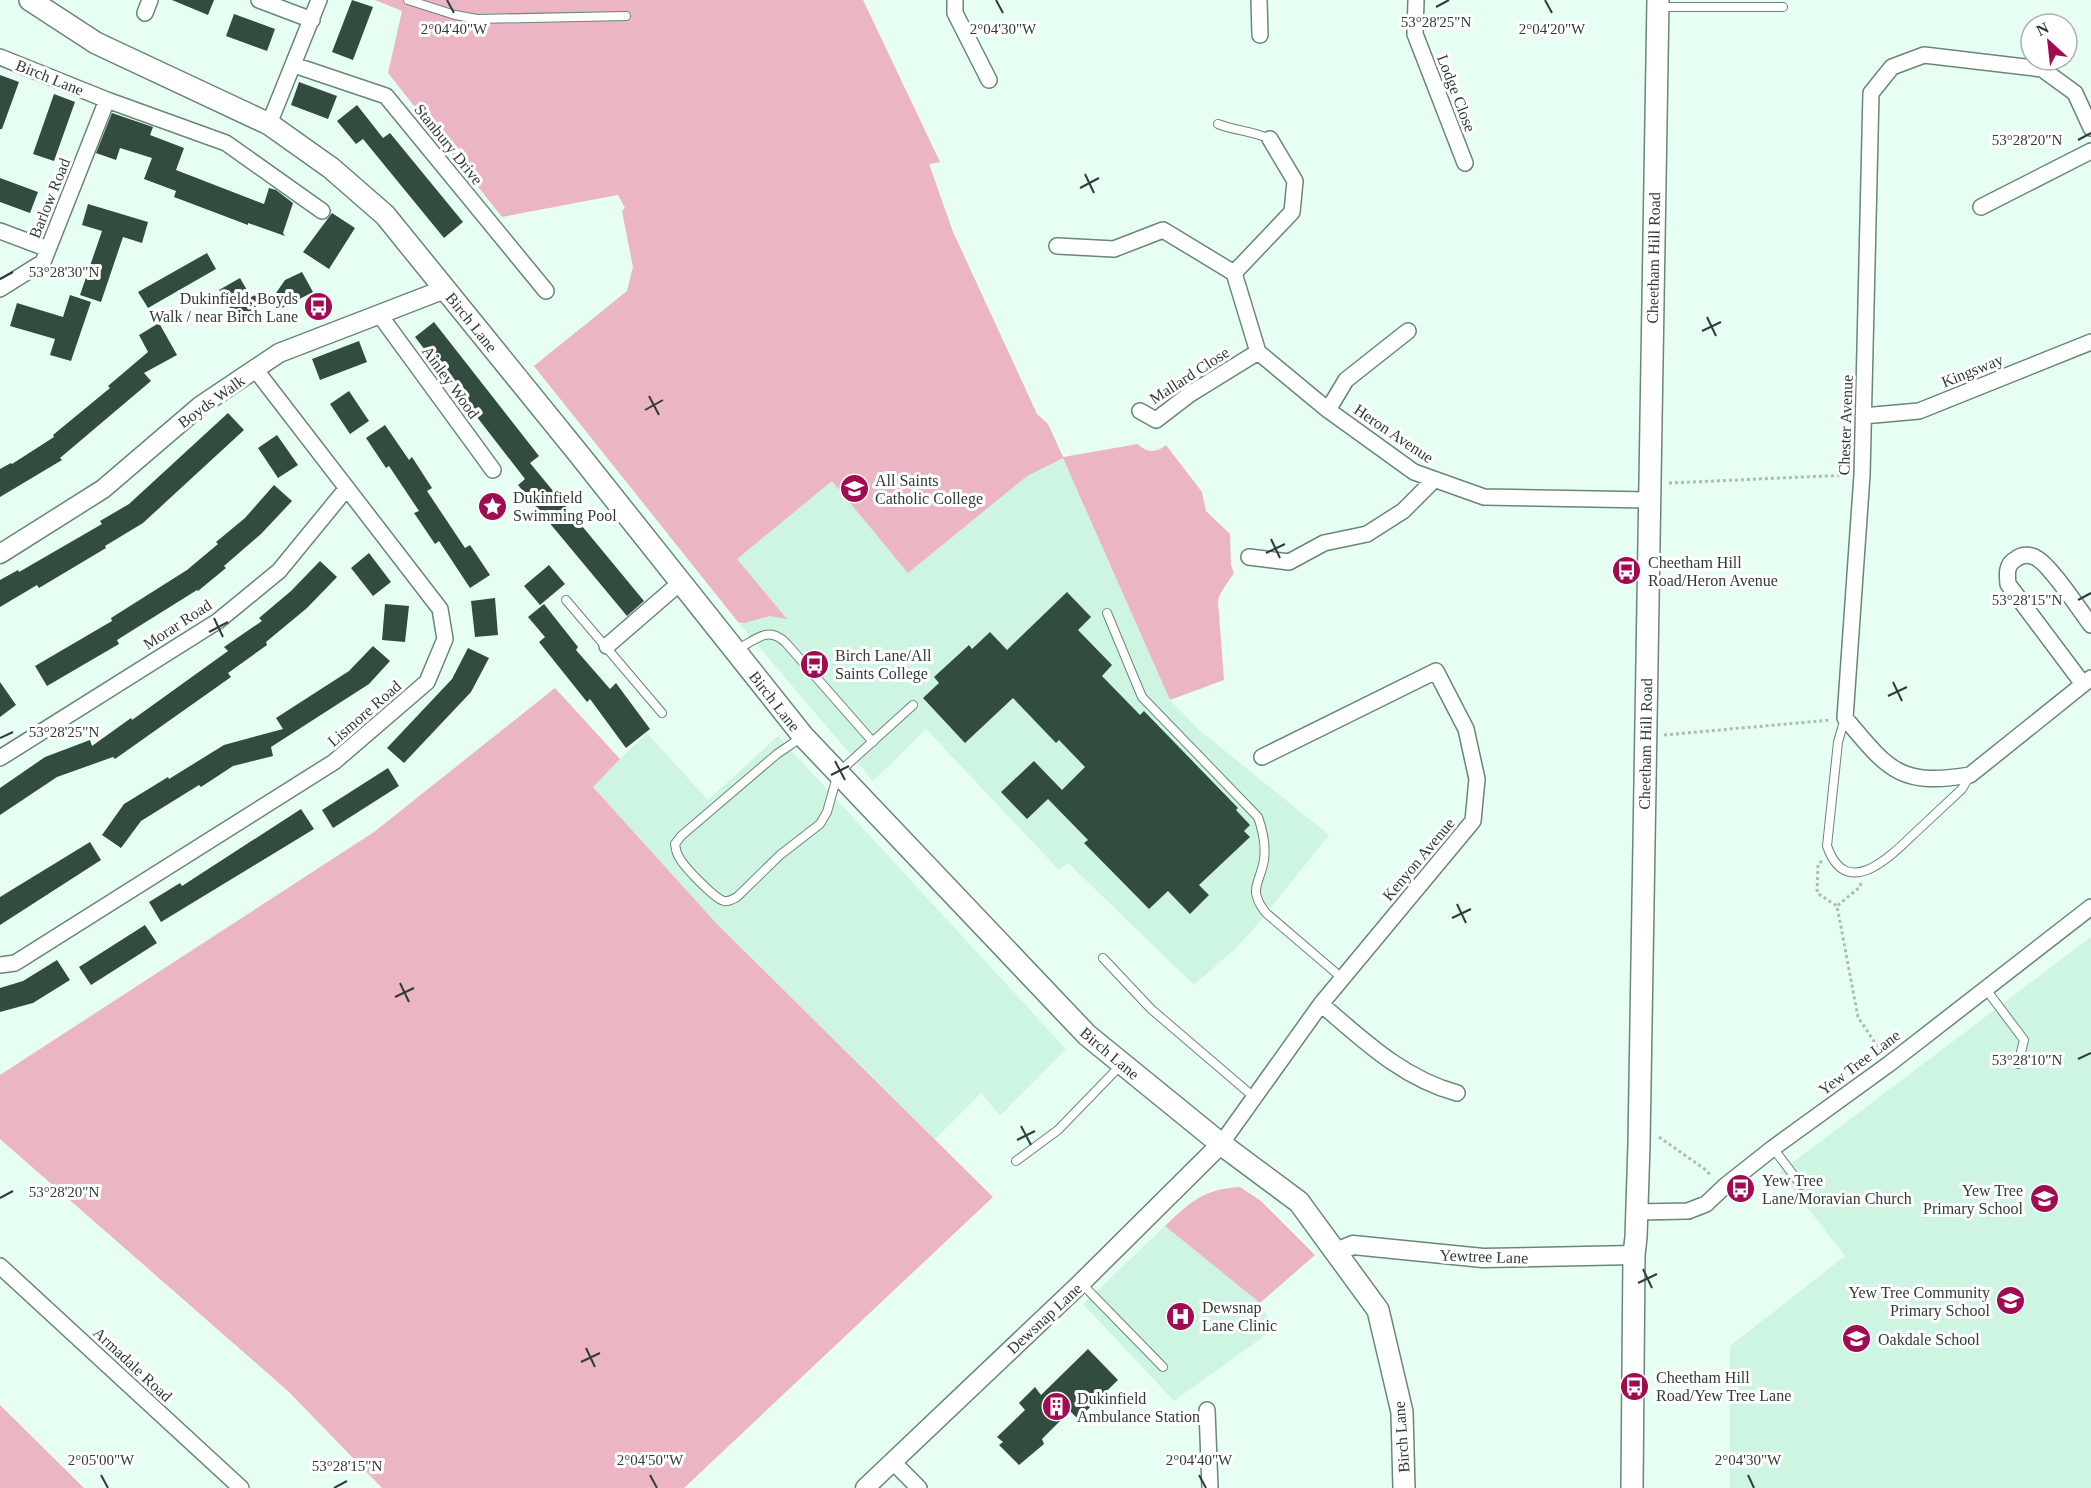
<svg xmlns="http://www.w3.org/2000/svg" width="2091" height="1488" font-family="Georgia,serif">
	<rect width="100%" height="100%" fill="#e6fff2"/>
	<path fill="#cef5e2" d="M940 162 929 164 953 232 1037 414 1048 424 1170 700 1198 729 1329 835 1256 926 1234 950 1194 985 1068 863 1059 870 926 729 873 781 738 622 534 366 627 291 633 267 622 211 625 208 618 194Z
		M647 733 708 800 778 736 1066 1049 1000 1116 981 1093 935 1139 716 923 592 786Z
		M2091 937V1488H1730V1346L1845 1256 1780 1172Z
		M1165 1226 1260 1303 1274 1329 1174 1401 1083 1304Z"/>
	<path fill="#ecb5c4" d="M375 0H863L940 162 929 164 953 232 1037 414 1048 424 1063 457 1138 444C1146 453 1157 453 1166 445L1202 492 1206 511 1230 534 1231 565 1234 573 1220 594 1218 601 1224 680 1170 700 1063 458 1027 476 908 573 832 481 737 559 787 619 770 616 744 623 738 622 534 366 627 291 633 267 622 211 625 208 618 195 502 217 388 73 402 11Z
		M555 688 620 759 593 787 716 923 993 1197 684 1488H382L289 1392 0 1139V1075L374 832Z
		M1240 1187 1261 1201 1315 1255 1260 1303 1165 1226C1191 1201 1204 1189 1240 1187Z
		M0 1405 84 1488H0Z"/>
	<path fill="#324c40" d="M172 0H214L208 15Z
		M352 0 373 7 353 60 332 52Z
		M234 14 275 29 267 51 226 36Z
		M0 75 19 82 2 129H0Z
		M299 82 337 96 328 119 291 105Z
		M54 94 75 102 54 161 33 154Z
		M357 105 383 138 390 133 463 222 444 238 363 139 356 144 337 121Z
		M112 113 153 127 150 135 184 148 176 170 264 204 269 188 276 190 293 203 283 233 285 236 248 223V225L174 197 176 191 144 179 152 158 120 148 116 160 96 153Z
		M0 178 38 192 30 213 0 202Z
		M88 204 148 222 142 243 123 237 101 302 80 295 102 231 82 225Z
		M332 213 355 228 329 269 303 252Z
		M207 253 216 269 148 308 138 292Z
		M302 272 313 292 280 309 274 296 285 280Z
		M240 278 251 297 262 292 255 311 238 321 219 290Z
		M70 295 91 302 71 361 50 355 55 339 10 326 17 303 63 317Z
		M434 322 539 456 530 463 644 601 627 616 518 485 525 479 415 337Z
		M159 323 177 355 144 373 151 381 60 458 62 460 0 497V469L11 463 12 464 54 437 53 435 110 388 108 386 148 352 139 335Z
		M359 341 367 362 320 380 312 359Z
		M349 391 369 421 350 434 330 404Z
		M228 413 244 430 143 523 105 546 106 548 39 588 37 585 0 607V580L18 570 19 572 102 524 100 521 129 504Z
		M385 425 409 460 412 457 432 488 427 491 465 548 470 545 490 575 470 588 439 541 435 544 414 513 419 511 389 466 386 468 366 438Z
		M277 435 298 465 278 478 258 448Z
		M274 485 292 501 261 534 224 566 226 568 198 591 197 590 117 640 119 644 47 686 35 666 112 621 111 618 187 570 218 544 216 542 245 518Z
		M369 553 391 582 373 596 351 568Z
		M320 561 337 577 307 608 266 642 267 645 228 673 231 677 115 759 113 757 57 777 0 815V788L45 757 90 740 92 746 131 718 132 720 228 651 224 647 262 621 259 618 291 591Z
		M549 565 565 584 540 605 524 586Z
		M1067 592 1091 617 1078 630 1112 665 1102 676 1140 715 1144 711 1238 808 1236 810 1250 825 1244 831 1250 837 1199 885 1209 895 1190 914 1168 891 1149 909 1084 843 1088 840 1048 799 1027 819 1001 792 1034 761 1062 790 1085 767 1059 740 1056 743 1013 698 965 743 923 698 939 683 934 677 969 645 972 649 990 632 1007 650Z
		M495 598 498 635 475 637 471 601Z
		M385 604 409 606 405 642 382 640Z
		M544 604 578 647 576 650 610 689 616 683 650 729 626 748 590 699 587 702 539 642 545 637 528 617Z
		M373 646 390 661 369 684 271 747 273 756 233 766 201 787 199 785 141 821 121 848 102 835 124 804 168 777 169 779 224 745 283 729 276 718 349 671Z
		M468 648 489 658 471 692 404 763 387 748 452 679Z
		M0 682 16 705 0 717Z
		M388 768 399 786 333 828 322 810Z
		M301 809 314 829 161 922 149 902 180 883 182 886Z
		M90 842 101 860 0 925V897Z
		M145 925 157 943 91 985 79 967Z
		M57 960 70 980 33 1003 0 1012V988L23 981Z
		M1088 1349 1118 1380 1078 1419 1070 1411 1042 1439 1044 1444 1019 1465 999 1445 1003 1442 997 1437 1025 1410 1019 1403 1035 1387 1041 1395Z"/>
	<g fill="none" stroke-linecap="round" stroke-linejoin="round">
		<defs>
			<path id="service" d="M408 0 455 15 477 19 626 16
				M1658 7H1783
				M1218 124C1236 131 1253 131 1270 139
				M566 600 662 713
				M1107 613 1142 697 1258 817C1263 831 1266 845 1264 860 1260 884 1247 889 1266 913L1342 978
				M737 650C755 640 768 625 786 643L873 742
				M1845 718 1838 742 1827 846C1847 903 1893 854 1917 831 1932 817 1947 803 1962 789L1970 775
				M802 737 777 754 681 836 675 844C676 849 676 853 679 857 684 867 714 898 724 901 729 902 733 899 737 897L780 855 820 824 827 812 838 773 913 705
				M1103 958 1151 1009 1255 1098
				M1985 988 2024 1040 2018 1064
				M1773 1148 1801 1185
				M1016 1161 1058 1130 1121 1065
				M1082 1284 1163 1367"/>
			<path id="minor" d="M259 0 312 20
				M955 0V13L989 80
				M1259 0 1260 35
				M1416 0 1415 34 1465 163
				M145 13 150 0
				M0 57 107 100 226 143 322 211
				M294 65 386 96 546 291
				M269 124 319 0
				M2091 128 2075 93 2042 69 1924 55 1892 67 1871 93 1862 475 1845 718C1888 769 1899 787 1970 775L2091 678
				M1981 207 2091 151
				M0 231 48 249
				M1057 246 1114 249 1163 230 1234 273
				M1234 273 1258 352 1328 410 1414 472 1484 497 1649 500
				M1234 273 1292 212 1295 181 1270 139
				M0 289 43 262 107 100
				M379 314 493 470
				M1328 410 1346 380 1408 331
				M1140 411 1156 420 1190 394 1258 352
				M1863 416 1919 411 2091 342
				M1249 557 1289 562 1324 543 1367 534 1403 511 1434 480
				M607 646 681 582
				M2083 684 2008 584C2007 574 2006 564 2016 559 2022 554 2031 554 2038 559 2052 568 2079 609 2091 625
				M0 758 218 621 279 571 347 488
				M0 965 15 963 334 762 427 682 445 639 440 609 255 369
				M1321 1004C1363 1040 1402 1078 1457 1093
				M1221 1144 1321 1004 1473 821 1477 779 1466 729 1436 671 1262 757
				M1637 1212 1688 1211 1706 1204 1725 1186 1773 1148 1889 1064 2091 907
				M0 1266 241 1488
				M1207 1410 1210 1488
				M892 1461 919 1488"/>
			<path id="tertiary" d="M0 554 103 489 200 406 279 353 445 289
				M1336 1252 1353 1245 1483 1258 1634 1255
				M865 1488 1081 1283 1221 1144"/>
			<path id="secondary" d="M30 0 96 43 269 124 331 168 385 215 578 453 803 736 1087 1035 1221 1144 1299 1202 1378 1310 1402 1412 1404 1488
				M1632 1488 1634 1255 1636 1237 1639 1144 1658 0"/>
		</defs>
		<use href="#service" stroke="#6a8678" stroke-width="10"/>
		<use href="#minor" stroke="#6a8678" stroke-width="18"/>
		<use href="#tertiary" stroke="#6a8678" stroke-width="21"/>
		<use href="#secondary" stroke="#6a8678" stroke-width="24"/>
		<path stroke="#aabfb4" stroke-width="3" stroke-dasharray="3 3" stroke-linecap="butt" d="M1669 483 1848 475
			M1664 735 1831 720
			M1822 861 1818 864 1817 893 1837 906
			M1861 883 1860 887 1837 906 1858 1017 1881 1052
			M1659 1137 1706 1170 1711 1176"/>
		<use href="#service" stroke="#fff" stroke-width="8"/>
		<use href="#minor" stroke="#fff" stroke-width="15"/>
		<use href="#tertiary" stroke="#fff" stroke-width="18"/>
		<use href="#secondary" stroke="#fff" stroke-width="21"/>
	</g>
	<path fill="none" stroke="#303c36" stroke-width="2" d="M447 0 454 13M996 0 1003 13M1545 0 1552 13M1436 7 1449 0M2078 140 2091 133M1085 174 1094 193M1080 188 1099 178M0 279 13 272M1707 317 1716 336M1702 331 1721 322M649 396 659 415M645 410 663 400M1271 539 1280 558M1266 553 1285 544M2078 600 2091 593M214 618 223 637M209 632 228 622M1893 682 1902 701M1888 696 1907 687M0 738 13 732M835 761 845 780M831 775 849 766M1457 904 1466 923M1452 918 1471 909M400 983 409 1002M395 997 414 988M2078 1059 2091 1053M1021 1126 1031 1145M1017 1140 1035 1131M0 1198 13 1191M1643 1269 1652 1288M1638 1283 1657 1274M586 1348 595 1367M581 1362 600 1353M101 1475 108 1488M650 1475 657 1488M1199 1475 1206 1488M1748 1475 1754 1488M334 1488 347 1481"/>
	<defs>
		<symbol id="bus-disc" viewBox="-11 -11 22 22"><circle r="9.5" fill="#a00b51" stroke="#fff"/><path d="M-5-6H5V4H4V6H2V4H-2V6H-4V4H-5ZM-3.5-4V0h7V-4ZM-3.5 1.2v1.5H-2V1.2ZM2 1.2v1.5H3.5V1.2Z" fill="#fff"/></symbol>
		<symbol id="school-disc" viewBox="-11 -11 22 22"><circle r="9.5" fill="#a00b51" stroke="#fff"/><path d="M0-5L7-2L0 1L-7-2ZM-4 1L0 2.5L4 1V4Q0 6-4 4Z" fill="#fff"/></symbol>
		<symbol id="sight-disc" viewBox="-11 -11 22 22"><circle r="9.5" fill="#a00b51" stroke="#fff"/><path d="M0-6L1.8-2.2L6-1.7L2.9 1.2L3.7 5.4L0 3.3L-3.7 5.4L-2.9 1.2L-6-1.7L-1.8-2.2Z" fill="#fff"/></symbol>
		<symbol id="hospital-disc" viewBox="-11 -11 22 22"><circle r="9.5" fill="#a00b51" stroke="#fff"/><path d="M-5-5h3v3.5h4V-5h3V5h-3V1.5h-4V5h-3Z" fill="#fff"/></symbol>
		<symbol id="building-disc" viewBox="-11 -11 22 22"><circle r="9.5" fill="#a00b51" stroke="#fff"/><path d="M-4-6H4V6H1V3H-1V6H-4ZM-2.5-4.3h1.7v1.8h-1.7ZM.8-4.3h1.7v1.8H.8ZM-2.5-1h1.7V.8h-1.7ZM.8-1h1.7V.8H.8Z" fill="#fff"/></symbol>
	</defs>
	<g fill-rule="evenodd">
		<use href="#bus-disc" x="302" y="290" width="33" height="33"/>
		<use href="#school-disc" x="838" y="472" width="33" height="33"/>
		<use href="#sight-disc" x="476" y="490" width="33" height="33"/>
		<use href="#bus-disc" x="1610" y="554" width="33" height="33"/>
		<use href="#bus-disc" x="798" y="648" width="33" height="33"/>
		<use href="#bus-disc" x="1724" y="1172" width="33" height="33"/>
		<use href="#school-disc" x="2028" y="1182" width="33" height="33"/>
		<use href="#school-disc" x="1994" y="1284" width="33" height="33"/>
		<use href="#hospital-disc" x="1164" y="1300" width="33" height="33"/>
		<use href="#school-disc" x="1840" y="1322" width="33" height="33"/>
		<use href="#bus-disc" x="1618" y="1370" width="33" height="33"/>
		<use href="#building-disc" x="1040" y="1390" width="33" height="33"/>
	</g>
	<g text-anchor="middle" stroke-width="6" stroke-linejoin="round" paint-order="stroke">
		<g font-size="16" fill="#303c36" stroke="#fff">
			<text transform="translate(50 77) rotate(22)" y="6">Birch Lane</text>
			<text transform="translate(1457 93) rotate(69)" y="6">Lodge Close</text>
			<text transform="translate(449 144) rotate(51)" y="6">Stanbury Drive</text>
			<text transform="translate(49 198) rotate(-68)" y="6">Barlow Road</text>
			<text transform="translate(1653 258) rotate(-89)" y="6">Cheetham Hill Road</text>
			<text transform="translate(472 322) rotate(51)" y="6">Birch Lane</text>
			<text transform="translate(1972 370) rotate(-22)" y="6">Kingsway</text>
			<text transform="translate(1189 375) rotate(-33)" y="6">Mallard Close</text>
			<text transform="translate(451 382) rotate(54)" y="6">Ainley Wood</text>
			<text transform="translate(211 401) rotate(-36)" y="6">Boyds Walk</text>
			<text transform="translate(1845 425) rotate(-88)" y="6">Chester Avenue</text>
			<text transform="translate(1394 433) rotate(34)" y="6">Heron Avenue</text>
			<text transform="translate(177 624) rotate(-33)" y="6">Morar Road</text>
			<text transform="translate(775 701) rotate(52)" y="6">Birch Lane</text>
			<text transform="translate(364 713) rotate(-41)" y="6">Lismore Road</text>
			<text transform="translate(1645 744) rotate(-89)" y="6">Cheetham Hill Road</text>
			<text transform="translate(1418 859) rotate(-50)" y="6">Kenyon Avenue</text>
			<text transform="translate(1110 1053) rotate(40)" y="6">Birch Lane</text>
			<text transform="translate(1859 1062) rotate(-37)" y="6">Yew Tree Lane</text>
			<text transform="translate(1484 1256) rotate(2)" y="6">Yewtree Lane</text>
			<text transform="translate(1044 1318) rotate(-43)" y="6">Dewsnap Lane</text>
			<text transform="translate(133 1364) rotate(43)" y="6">Armadale Road</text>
			<text transform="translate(1401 1437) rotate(-94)" y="6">Birch Lane</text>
		</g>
		<g font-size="16" fill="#303c36" stroke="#fff" text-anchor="start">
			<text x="298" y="304" text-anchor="end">Dukinfield, Boyds<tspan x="298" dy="18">Walk / near Birch Lane</tspan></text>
			<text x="875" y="486">All Saints<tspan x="875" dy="18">Catholic College</tspan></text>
			<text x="513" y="503">Dukinfield<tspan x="513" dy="18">Swimming Pool</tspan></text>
			<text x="1648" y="568">Cheetham Hill<tspan x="1648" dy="18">Road/Heron Avenue</tspan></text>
			<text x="835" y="661">Birch Lane/All<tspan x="835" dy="18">Saints College</tspan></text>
			<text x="1762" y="1186">Yew Tree<tspan x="1762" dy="18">Lane/Moravian Church</tspan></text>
			<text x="2023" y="1196" text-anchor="end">Yew Tree<tspan x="2023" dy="18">Primary School</tspan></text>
			<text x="1990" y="1298" text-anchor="end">Yew Tree Community<tspan x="1990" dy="18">Primary School</tspan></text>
			<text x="1202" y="1313">Dewsnap<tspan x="1202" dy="18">Lane Clinic</tspan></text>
			<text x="1878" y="1345">Oakdale School</text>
			<text x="1656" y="1383">Cheetham Hill<tspan x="1656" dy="18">Road/Yew Tree Lane</tspan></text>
			<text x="1077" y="1404">Dukinfield<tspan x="1077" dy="18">Ambulance Station</tspan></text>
		</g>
	</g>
	<g font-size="15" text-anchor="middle" fill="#303c36" stroke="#fff" stroke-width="6" stroke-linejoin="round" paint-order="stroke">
		<text x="1436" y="27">53°28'25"N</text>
		<text x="454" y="34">2°04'40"W</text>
		<text x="1003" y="34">2°04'30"W</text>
		<text x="1552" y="34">2°04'20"W</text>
		<text x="2027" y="145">53°28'20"N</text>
		<text x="64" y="277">53°28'30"N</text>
		<text x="2027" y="605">53°28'15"N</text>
		<text x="64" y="737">53°28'25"N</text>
		<text x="2027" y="1065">53°28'10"N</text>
		<text x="64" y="1197">53°28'20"N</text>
		<text x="101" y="1465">2°05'00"W</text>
		<text x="650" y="1465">2°04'50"W</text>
		<text x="1199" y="1465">2°04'40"W</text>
		<text x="1748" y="1465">2°04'30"W</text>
		<text x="347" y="1471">53°28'15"N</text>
	</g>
	<g transform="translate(2049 42) rotate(333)"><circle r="28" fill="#ffffff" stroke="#acb1af" stroke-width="1.5"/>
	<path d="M0-4.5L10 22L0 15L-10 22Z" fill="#a00b51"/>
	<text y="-9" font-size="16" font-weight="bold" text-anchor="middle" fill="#303c36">N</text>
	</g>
</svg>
